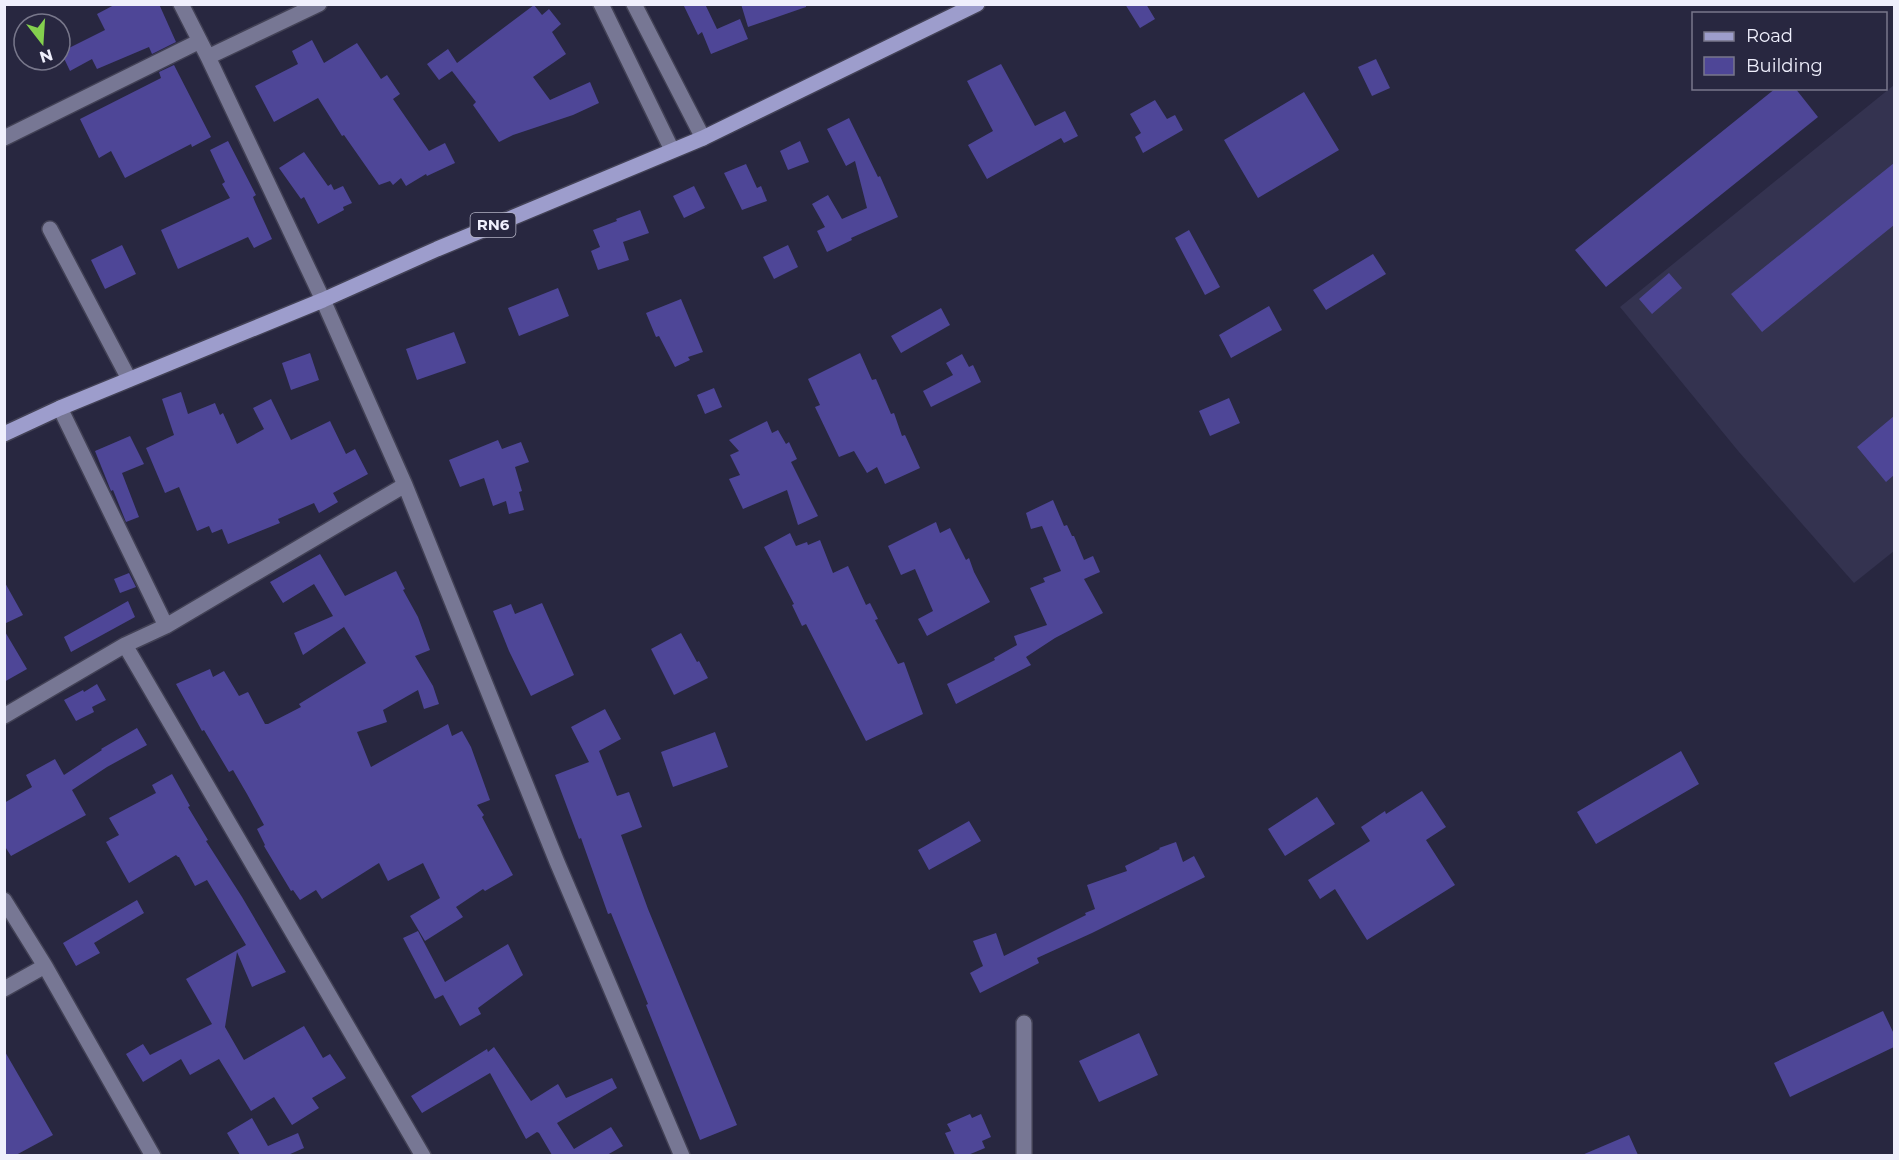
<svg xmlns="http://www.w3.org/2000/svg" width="1899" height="1160" font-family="Montserrat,sans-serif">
	<rect width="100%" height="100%" fill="#282740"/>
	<path fill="#343350" d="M1894 85V551L1854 583 1739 452 1620 307Z"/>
	<path fill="#4e4697" d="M116 4H159L176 42 152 54 149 47 97 69 92 59 70 71 61 52 105 30 97 14Z
		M683 4H705L717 29 740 19 748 39 711 54 702 32 698 35Z
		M741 4H806V7L748 27Z
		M1125 4H1146L1155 19 1140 28Z
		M534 5 542 15 549 9 561 24 552 32 566 54 533 77 550 100 590 82 599 103 573 115 513 135 499 142 473 105 476 102 452 71 439 80 427 64 448 49 457 63Z
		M312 40 324 63 357 43 381 79 387 75 400 94 393 99 429 151 445 143 455 163 427 176 426 174 406 186 401 178 393 185 390 181 379 185 344 135 342 136 318 98 274 122 255 86 298 64 292 51Z
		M1376 59 1390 88 1372 96 1358 67Z
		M1001 64 1035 126 1065 111 1078 136 1064 143 1061 138 987 179 968 145 993 131 967 81Z
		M174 65 211 137 192 147 191 144 125 178 111 151 99 158 80 119 161 78 159 72Z
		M1776 88H1795L1818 117 1606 287 1575 250Z
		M1304 92 1339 150 1258 198 1224 140Z
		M1155 100 1167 119 1175 115 1183 130 1143 153 1135 137 1141 133 1130 114Z
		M849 118 878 177 880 176 898 217 851 238 852 240 827 252 817 231 825 227 812 204 828 195 842 219 867 208 855 161 846 166 827 129Z
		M228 141 256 195 253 197 255 202 272 239 254 248 248 237 178 269 161 230 230 198 222 184 225 182 210 150Z
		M800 141 809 162 788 170 780 151Z
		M304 152 328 186 331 184 334 190 343 186 352 203 343 207 344 210 318 224 304 197 301 199 279 168Z
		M1894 163V225L1762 332 1731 294Z
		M746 164 757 188 761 186 767 201 742 210 724 173Z
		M694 186 705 208 684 218 673 196Z
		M640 210 649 233 623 242 629 260 598 270 591 251 600 247 593 230 617 221 616 219Z
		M1189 230 1220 287 1205 295 1175 238Z
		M122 245 136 274 105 289 91 260Z
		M788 245 798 267 774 279 763 257Z
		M1373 254 1386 274 1326 310 1313 290Z
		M1669 273 1682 288 1652 314 1639 299Z
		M558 288 569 316 519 336 508 308Z
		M681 299 703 352 688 357 690 360 675 367 659 336 656 337 646 313Z
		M1269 306 1282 330 1231 358 1219 335Z
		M941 308 950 325 901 353 891 336Z
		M454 332 466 363 417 380 406 349Z
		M310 353 319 380 291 390 282 363Z
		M860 353 872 380 876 379 891 414 894 413 902 436 905 435 920 468 885 484 877 467 867 473 854 451 839 457 815 407 820 405 808 379Z
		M962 354 969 367 973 365 981 382 931 407 923 391 953 375 946 363Z
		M714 388 722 407 705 414 697 395Z
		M181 392 188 414 215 403 220 415 223 413 237 444 264 429 253 408 271 399 291 440 330 421 346 454 355 449 368 474 333 493 338 502 319 513 314 503 278 519 280 523 228 544 222 529 212 533 209 526 197 531 179 487 165 493 146 448 174 435 162 399Z
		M1229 398 1240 423 1210 436 1199 411Z
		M1894 416V475L1886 482 1857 447Z
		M767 421 772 433 778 430 786 444 789 442 797 459 791 462 818 516 798 525 787 490 743 509 729 479 740 475 730 455 739 451 729 440Z
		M130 436 144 464 122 473 139 517 126 522 113 490 111 491 95 451Z
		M498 440 502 449 521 442 529 462 515 467 522 491 519 492 524 510 509 514 506 501 493 506 484 478 460 487 449 460Z
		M1053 500 1064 526 1067 525 1072 536H1074L1084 560 1093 556 1100 572 1084 579 1103 613 1055 638 1026 657 1031 665 956 704 947 684 995 660 994 658 1017 645 1014 636 1047 625 1030 588 1045 582 1043 578 1061 571 1042 526 1031 529 1026 513Z
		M936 522 940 533 950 528 966 560 969 558 974 572 990 602 927 636 918 619 933 611 915 569 901 575 888 546Z
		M790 533 796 546 807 542 808 545 820 540 833 573 848 566 866 605 870 603 878 619 875 620 898 664 904 662 923 714 866 741 806 624 802 626 792 605 794 604 764 547Z
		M320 554 345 596 396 571 405 589 403 590 418 617 430 650 415 656 433 686 439 704 424 709 418 690 383 710 387 722 357 732 371 767 448 724 452 736 462 731 471 747 490 800 477 805 484 815 482 817 513 875 485 891 483 889 456 907 463 917 425 941 410 916 440 898 423 863 388 881 379 863 322 899 316 890 300 900 293 890 291 891 264 846 265 845 257 829 264 825 247 794 233 770 229 772 204 730 202 731 176 684 210 669 213 677 224 671 239 696 248 692 265 724H268L301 707 299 704 366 663 344 627 303 655 294 633 333 616 314 584 283 603 270 582Z
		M129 573 136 587 120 593 114 579Z
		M4 581 23 615 4 624Z
		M128 601 135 617 71 652 64 637Z
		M542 603 574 675 531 696 509 651 493 611 511 604 515 614Z
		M4 630 27 669 4 682Z
		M681 633 697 662 699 661 708 678 674 695 651 649Z
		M97 684 106 700 92 707 94 712 76 721 64 700 83 690 84 692Z
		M605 709 621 739 599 751 617 796 629 792 642 827 621 835 648 909 737 1125 700 1140 646 1005 648 1004 611 913 608 914 581 838 579 839 555 775 589 762 571 727Z
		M137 728 147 745 107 767 72 790 86 815 11 856 4 845V803L32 787 26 775 55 759 64 775 102 750 101 749Z
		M715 732 728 767 673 787 661 752Z
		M1681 751 1699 784 1596 844 1577 812Z
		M172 774 190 806 188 807 208 840 206 841 242 897 286 972 252 987 237 952 225 1027 244 1060 304 1026 323 1058 330 1054 346 1078 312 1098 319 1108 292 1125 274 1097 251 1111 219 1059 190 1075 181 1059 143 1082 126 1054 143 1044 150 1055 212 1024 186 979 246 945 207 880 195 886 179 857H178L176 855 129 883 106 842 119 835 109 818 156 793 152 785Z
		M1422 791 1446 827 1426 840 1455 885 1367 940 1335 889 1320 899 1308 880 1370 841 1361 827 1385 811 1386 814Z
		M1317 797 1335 824 1285 856 1268 829Z
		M969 821 981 841 929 870 918 850Z
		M1176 842 1183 862 1194 856 1205 877 1092 933 1037 958 1039 963 980 993 970 973 983 966 973 941 996 933 1004 956 1086 915 1085 913 1095 909 1087 885 1127 871 1125 866 1160 849 1159 848Z
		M137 900 144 913 94 943 100 953 76 966 63 943Z
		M418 931 445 982 508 944 523 975 478 1008 481 1014 460 1026 443 995 435 999 403 938Z
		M1883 1011 1894 1034V1047L1790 1097 1774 1063Z
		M1139 1033 1158 1075 1099 1102 1079 1061Z
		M494 1047 531 1101 558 1084 566 1098 612 1078 617 1088 557 1123 574 1149 611 1127 623 1146 607 1155H552L539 1133 537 1132 526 1139 490 1073 422 1113 411 1096 487 1049 488 1052Z
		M4 1050 53 1135 16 1155H4Z
		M970 1114 972 1118 981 1114 991 1137 982 1141 985 1148 968 1155H955L945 1133 951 1131 947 1124Z
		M252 1118 268 1146 298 1133 304 1148 288 1155H240L227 1133Z
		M1629 1135 1638 1155H1582Z"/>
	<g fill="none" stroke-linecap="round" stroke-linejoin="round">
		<defs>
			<path id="minor" d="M181 4 208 57 323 300 405 485 557 862 682 1156
				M601 4 672 150
				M634 4 703 138
				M208 57 319 4
				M4 138 200 41
				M50 229 129 379
				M60 408 166 626
				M125 645 423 1156
				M4 716 125 645 166 626 405 485
				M4 900 45 966 153 1156
				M4 989 45 966
				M1024 1156V1023"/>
			<path id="major" d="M4 434 60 408 323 300 437 249 703 138 977 4"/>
		</defs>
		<use href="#minor" stroke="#424155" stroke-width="18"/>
		<use href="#major" stroke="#424155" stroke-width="18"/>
		<use href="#minor" stroke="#777794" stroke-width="15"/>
		<use href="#major" stroke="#9d9dcc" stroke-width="15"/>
	</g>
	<g text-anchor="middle" stroke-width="6" stroke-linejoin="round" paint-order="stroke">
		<rect fill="#282740" stroke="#b3b3c4" stroke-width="1.5" x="470.5" y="213" width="45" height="24" rx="4.5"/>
		<g font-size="15" font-weight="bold" fill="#efeffc">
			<text x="493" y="230">RN6</text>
		</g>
	</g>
	<rect width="1899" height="1160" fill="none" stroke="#efeffc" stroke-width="12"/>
	<rect x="1692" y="12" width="195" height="78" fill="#282740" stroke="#78778b" stroke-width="1.5"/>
	<rect x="1704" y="32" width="30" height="9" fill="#9d9dcc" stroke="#78778b" stroke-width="1.5"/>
	<text x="1746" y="42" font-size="18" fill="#efeffc">Road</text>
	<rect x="1704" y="57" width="30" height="18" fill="#4e4697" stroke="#78778b" stroke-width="1.5"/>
	<text x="1746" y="72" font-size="18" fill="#efeffc">Building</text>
	<g transform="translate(42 42) rotate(163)"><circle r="28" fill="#282740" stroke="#78778b" stroke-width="1.5"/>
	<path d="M0-4.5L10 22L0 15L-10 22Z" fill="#84d04e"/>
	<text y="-9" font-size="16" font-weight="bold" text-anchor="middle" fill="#efeffc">N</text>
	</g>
</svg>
